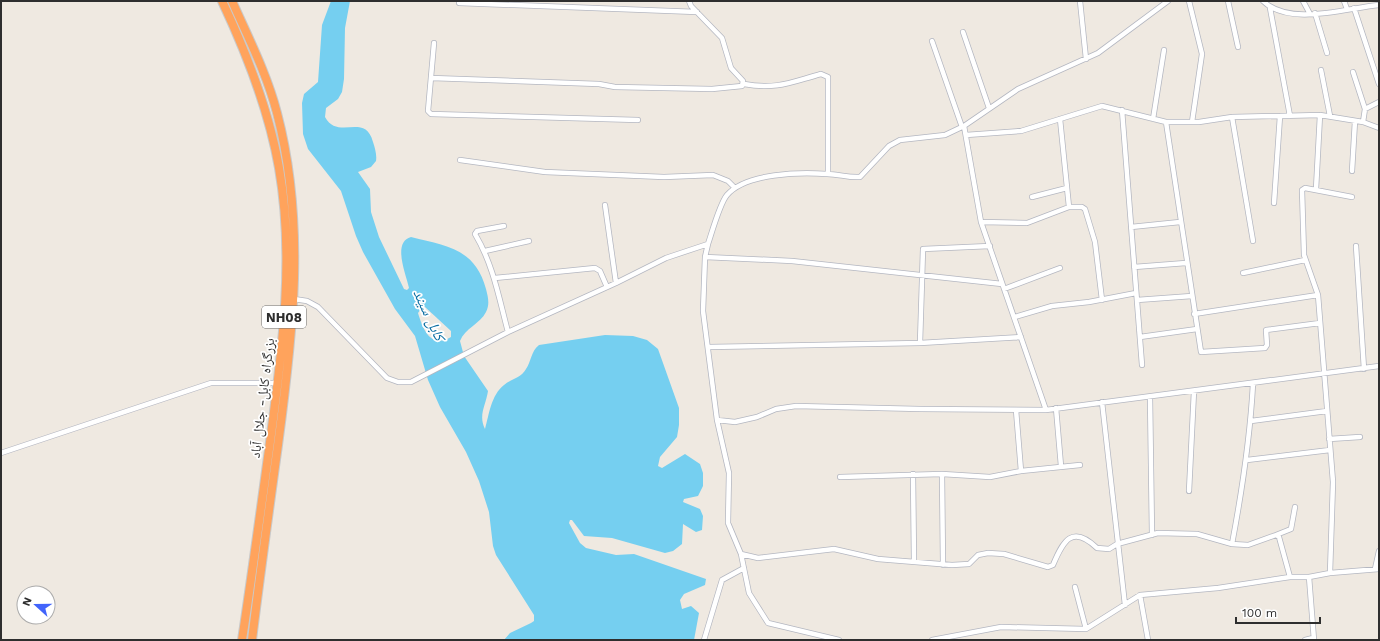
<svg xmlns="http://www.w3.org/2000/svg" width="1380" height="641" font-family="'Work Sans','Noto Naskh Arabic',sans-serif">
	<rect width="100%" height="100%" fill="#efe9e1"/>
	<path fill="#75cff0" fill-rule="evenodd" d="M331 1H350L345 28 344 79 342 92 338 99 326 108 325 117C338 141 365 112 373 142 375 148 377 155 376 161L371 167 358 172 370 189 371 212 379 237 404 289 407 290 409 288C406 274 392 242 411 237 446 246 475 248 486 289 488 297 490 304 486 312 480 324 465 328 460 341L464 356 488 391C486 405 478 415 485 429 489 415 491 395 504 385 511 379 521 378 526 369 531 362 531 351 539 345L605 335 633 336 647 340 658 349 679 408V425L677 437 660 457 658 466 662 468 685 454 700 464 703 473V486L698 496 684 499 683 502 700 509 703 516 702 530 696 532 683 524 682 544 673 551 665 553 612 538 584 536 572 520H570L569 523 580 543 586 548 616 555 634 554 706 579 705 585 684 594 680 600 682 609 691 606 699 613 694 640H504L510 633 531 623 534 621V615L496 555 493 546 489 512 479 481 466 452 440 407 428 380 415 336 395 309 363 252 356 236 341 191 308 149 303 134 302 103 304 94 318 82 322 25ZM425 307 451 331V337C430 349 423 329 418 313L421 309Z"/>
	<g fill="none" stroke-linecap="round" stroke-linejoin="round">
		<defs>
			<path id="street" d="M1080 1 1086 59
				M1189 1 1202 54 1192 122
				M1228 1 1238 47
				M1263 1C1290 27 1346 8 1379 5
				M1303 1 1310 14
				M1344 1 1347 9
				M459 3 697 12
				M1270 8 1290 116
				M1354 8 1379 84
				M1315 13 1327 53
				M963 32 989 108
				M932 41 962 127
				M434 43 428 111 431 114 638 120
				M1321 70 1330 116
				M1353 72 1365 109 1363 122
				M431 78 599 84 615 87 712 89 742 86 743 81 731 68 722 38 691 6 689 1
				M744 84C777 90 791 82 821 74L828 77V174
				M1365 109 1379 102
				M1122 110 1142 365
				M1232 117 1253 241
				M1060 119 1069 207
				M1153 119 1164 50
				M1166 122 1201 352 1265 348 1267 345 1266 330 1320 323
				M964 126 981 222 1046 410
				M966 135 1021 131 1102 106 1166 122H1199L1232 117 1320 115 1363 122 1379 128
				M460 160 545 172 664 177 713 175 728 181 735 188
				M1352 171 1355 121
				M1316 189 1320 115
				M1032 197 1067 188
				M1274 203 1280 116
				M605 205 616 283
				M981 222 1027 223 1069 207H1082L1085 209 1095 242 1102 300
				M504 226 477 231 475 234C493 264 499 298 508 332
				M1131 227 1180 222
				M708 244 705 257 703 311 717 420 729 473 728 523 741 554 749 593 768 623 839 640
				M1356 246 1364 369
				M485 251 529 241
				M705 257 792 261 1002 284
				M1134 267 1186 263
				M1243 273 1305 260
				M495 278 595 268 600 271 607 287
				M1004 289 1060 268
				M294 299 307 301 318 307 387 378 398 382H411L508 332 616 283 666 258 708 244C712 232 720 203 727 195 746 173 800 172 827 174 839 174 848 178 860 177L889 146 900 140 945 135 964 126 1018 89 1098 53 1168 1
				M1137 300 1192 296
				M1194 314 1318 295
				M1015 317 1052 306 1089 302 1136 293
				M1140 337 1197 329
				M920 343 923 249 990 246
				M709 347 920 343 1021 337
				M1150 397 1152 535
				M1102 402 1125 605
				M1056 408 1061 466
				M1016 410 1021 471
				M717 420 735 422 757 417 776 409 796 406 920 409 1046 410 1379 366
				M1251 421 1327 411
				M1329 439 1360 437
				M1 453 211 383H278
				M1247 460 1330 450
				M913 474 914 561
				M942 474 943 565
				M840 477 942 474 990 477 1021 471 1080 465
				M1189 491 1194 391
				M1276 535 1291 529 1295 507
				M1232 544C1242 491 1250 438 1253 384
				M741 554 758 558 834 549 878 559 952 565 969 564 978 555 988 553 1004 554 1048 567 1053 565C1063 541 1072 524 1097 548L1109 549 1117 544 1158 533 1197 534 1232 544 1248 545 1276 535 1279 537 1290 577
				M1375 569 1379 551
				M1330 573 1333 482 1318 295 1304 255 1302 190 1305 188 1352 197
				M1309 577 1314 640
				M1075 587 1086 629
				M1140 595 1148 640
				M704 640 722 580 744 568
				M932 640 1001 627 1086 629 1140 595 1218 588 1290 577H1309L1330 573 1379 569
				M1305 640 1313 638"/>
			<path id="highway" d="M222 1C247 54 269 110 279 168 295 259 282 352 270 442 261 508 252 574 242 640
				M232 1C248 37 267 74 277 113 306 223 293 334 278 445 269 510 260 575 252 640"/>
		</defs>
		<use href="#street" stroke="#b4b7c1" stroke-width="6"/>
		<use href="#highway" stroke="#c9c9c9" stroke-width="10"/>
		<use href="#street" stroke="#fff" stroke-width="4.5"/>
		<use href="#highway" stroke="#ffa35c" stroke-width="8"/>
	</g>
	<g text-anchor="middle" stroke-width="3.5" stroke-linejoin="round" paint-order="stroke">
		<rect fill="#fff" stroke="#6d6d6d" stroke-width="1" x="262" y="306" width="44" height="22" rx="3"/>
		<g font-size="13" font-weight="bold" fill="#2e2e2e">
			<text x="284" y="322">NH08</text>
		</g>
		<g font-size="14" fill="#2e2e2e" stroke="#fff">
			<text transform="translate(262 398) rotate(-83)" y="5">بزرگراه کابل- جلال آباد</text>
		</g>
		<g font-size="15" font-style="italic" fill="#0d6fa3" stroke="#fff">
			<text transform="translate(429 315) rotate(65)" y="5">کابل سيند</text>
		</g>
	</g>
	<rect width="1380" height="641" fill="none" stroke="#2e2e2e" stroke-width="4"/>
	<g transform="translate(36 605) rotate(291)"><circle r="19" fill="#ffffff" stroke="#ababab"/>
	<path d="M0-3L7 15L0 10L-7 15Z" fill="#4264fb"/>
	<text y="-6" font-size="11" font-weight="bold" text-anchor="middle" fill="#2e2e2e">N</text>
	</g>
	<path d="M1236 617v6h84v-6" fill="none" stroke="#2e2e2e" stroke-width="2"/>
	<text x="1242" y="617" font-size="12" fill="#2e2e2e" stroke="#ffffff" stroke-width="3" paint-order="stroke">100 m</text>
</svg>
